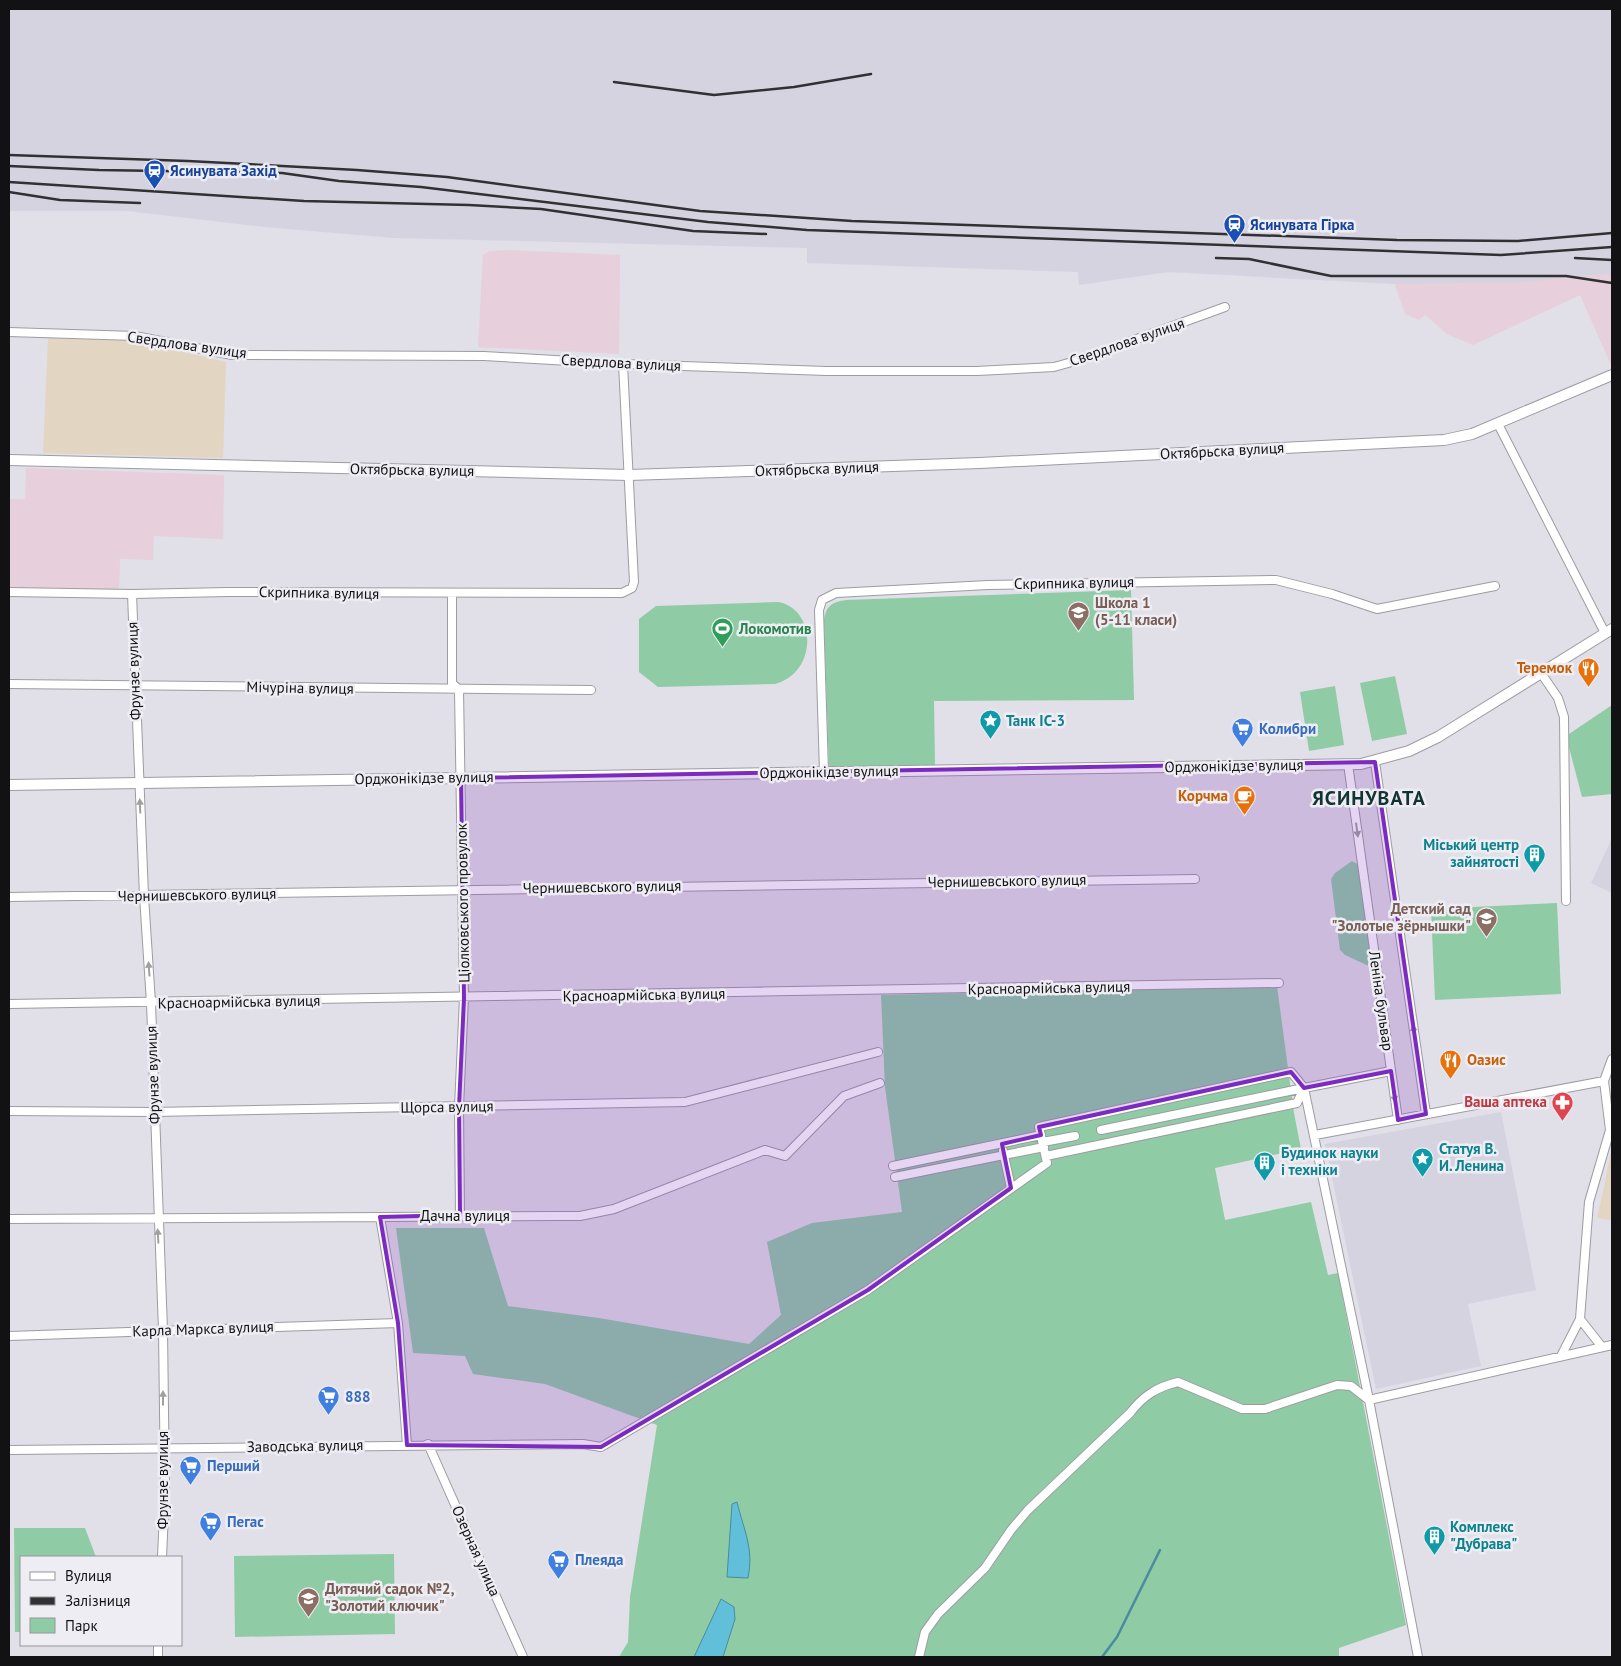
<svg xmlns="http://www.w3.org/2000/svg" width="1621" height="1666" font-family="'PT Sans',sans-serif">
	<rect width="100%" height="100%" fill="#e1dfe7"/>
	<path fill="#e2d5c2" d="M48 338 137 341 226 362 223 458 43 453Z
		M1612 1148V1220L1597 1218 1601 1201Z"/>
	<path fill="#e7cfdb" d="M508 250 620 255 619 354 478 347 483 255 489 251Z
		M1612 266V367L1580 295 1473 345 1447 334 1425 315 1419 320 1405 314 1392 276Z
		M26 468 224 475 223 539 154 536 153 560 120 559 119 590 9 589V499H25Z"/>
	<path fill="#d6d3e1" d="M9 9H1612V273L1526 282 1393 284 1168 272 1079 285 1078 272 807 263V248L394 238 264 227 127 211H9Z
		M1612 838V893L1591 883Z
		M1501 1112 1536 1290 1468 1304 1481 1366 1376 1389 1325 1144Z"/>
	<path fill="#8fcca5" d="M1131 590 1134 700 934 701 935 766 829 768 824 620C826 606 832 602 846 600Z
		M778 602C816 608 819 672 775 684L658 687 639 672V619L656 606Z
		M1395 676 1407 734 1372 741 1360 683Z
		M1335 686 1344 745 1309 751 1300 692Z
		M1612 705V794L1582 797 1566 736Z
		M1352 861 1359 865 1373 968 1345 955 1340 950 1331 879 1335 873Z
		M1557 903 1561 994 1435 1000 1431 909Z
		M1277 986 1294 1113 1301 1149 1215 1168 1225 1220 1311 1202 1328 1275 1338 1273 1406 1625 1339 1648V1657H619L628 1642 630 1597 657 1425 545 1384 473 1374 465 1356 413 1353 396 1228H484L508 1306 599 1318 749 1344 781 1315 767 1242 812 1223 902 1212 885 1087 881 995Z
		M14 1528H85L96 1557H21V1632H15Z
		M394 1554 395 1634 235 1637 234 1556Z"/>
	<path fill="#61bfda" stroke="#498b9f" d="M737 1502C744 1531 754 1548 748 1578L727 1577 732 1504Z
		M721 1599 734 1607 735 1619 723 1657H694Z"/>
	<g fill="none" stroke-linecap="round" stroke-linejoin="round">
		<path stroke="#498b9f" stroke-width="2.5" d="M1102 1657 1117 1637 1160 1550"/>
		<defs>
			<path id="minor" d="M9 332 135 336 232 355 484 356 623 364 826 371H977L1054 367 1079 360 1225 307
				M1498 424 1605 633
				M9 592 132 594 228 592 622 593 632 588 634 582 623 364
				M132 594 144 896 151 1003 163 1330 165 1491 162 1557
				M452 594V683L459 690 464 998 459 1107 460 1215
				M1541 673 1558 698 1564 717 1566 901
				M9 684 591 690
				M1375 762 1426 1114
				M1348 764 1398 1120
				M824 772 819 610 822 600 836 593 988 585 1276 580 1332 594 1377 609 1495 586
				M9 897 1195 879
				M9 1004 1279 983
				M9 1111 154 1112 685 1102 878 1052
				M1101 1130 1304 1088
				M1315 1135 1604 1081
				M1043 1142 1075 1136
				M1003 1151 1011 1188
				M893 1166 1041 1135
				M895 1177 1044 1147
				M380 1217 398 1323 407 1445
				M9 1219 554 1216H580L614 1209 765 1150 785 1156 844 1096 880 1083
				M9 1336 398 1323
				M1602 1347 1580 1319 1589 1202 1610 1130 1604 1081 1612 1059
				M1561 1356 1580 1319
				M1369 1400 1304 1088 1391 1071
				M428 1444 523 1657
				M9 1450 583 1444 601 1447 868 1290 1047 1163 1039 1127 1291 1072 1304 1088 1297 1103 1046 1156
				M158 1657V1645
				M919 1657 925 1632 938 1614 985 1568 1011 1530 1028 1510 1130 1413C1143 1396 1157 1387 1178 1382L1242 1409H1265L1337 1385 1351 1386 1369 1400
				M1418 1657 1369 1400 1612 1345"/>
			<path id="major" d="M9 460 629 475 980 463 1444 440 1472 434 1612 375
				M9 785 1361 764 1409 751 1438 737 1612 629"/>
		</defs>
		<use href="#minor" stroke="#9d9ca3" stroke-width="10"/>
		<use href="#major" stroke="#9d9ca3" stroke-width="12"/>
		<use href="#minor" stroke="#fff" stroke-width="8"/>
		<use href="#major" stroke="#fff" stroke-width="10"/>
		<path stroke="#313134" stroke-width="2.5" d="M614 82 714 95 794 87 871 74
			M9 155 188 161 357 170 447 177 700 211 852 221 1397 240 1518 241 1612 233
			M9 166 99 170 282 173 339 181 421 187 708 222 807 230 1501 255 1612 247
			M9 182 304 201 469 205 541 209 693 231 766 234
			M9 192 60 200 140 203
			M1216 258 1249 259 1331 276H1566L1612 283
			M1575 258 1612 260"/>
	</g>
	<defs><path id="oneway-solid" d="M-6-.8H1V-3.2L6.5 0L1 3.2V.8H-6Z" transform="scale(1.25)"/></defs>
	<g fill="#a0a0a1">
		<use href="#oneway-solid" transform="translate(140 806) rotate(-92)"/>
		<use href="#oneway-solid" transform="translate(1357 830) rotate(82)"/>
		<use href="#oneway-solid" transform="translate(149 969) rotate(-94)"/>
		<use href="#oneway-solid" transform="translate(1414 1032) rotate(-98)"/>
		<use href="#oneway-solid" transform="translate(1394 1095) rotate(82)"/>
		<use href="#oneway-solid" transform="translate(158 1236) rotate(-93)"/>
		<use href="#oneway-solid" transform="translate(163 1398) rotate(-90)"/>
	</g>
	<path fill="#7b2cbf" fill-opacity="0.2" stroke="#7b2cbf" stroke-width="4" stroke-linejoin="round" d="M1375 762 1426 1114 1398 1120 1391 1071 1304 1088 1291 1072 1039 1127 1041 1135 1002 1144 1011 1188 868 1290 601 1447 407 1445 398 1323 380 1217 460 1215 459 1107 464 998 461 778Z"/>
	<defs>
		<symbol id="station-pin" viewBox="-11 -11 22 30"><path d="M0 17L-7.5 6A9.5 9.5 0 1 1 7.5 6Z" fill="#1a4fb4" stroke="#eeedf4"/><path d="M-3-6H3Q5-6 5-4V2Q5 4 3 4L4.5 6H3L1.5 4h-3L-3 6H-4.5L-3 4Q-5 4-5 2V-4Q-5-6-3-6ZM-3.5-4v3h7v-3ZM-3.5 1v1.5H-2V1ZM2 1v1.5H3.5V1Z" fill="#fff"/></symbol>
		<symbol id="school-pin" viewBox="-11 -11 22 30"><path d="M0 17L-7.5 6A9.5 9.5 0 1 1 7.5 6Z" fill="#8d6e63" stroke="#eeedf4"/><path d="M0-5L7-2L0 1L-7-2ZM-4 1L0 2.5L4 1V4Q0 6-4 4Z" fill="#fff"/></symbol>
		<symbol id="stadium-pin" viewBox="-11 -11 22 30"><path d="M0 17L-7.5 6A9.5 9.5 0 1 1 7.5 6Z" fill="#2e9e5b" stroke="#eeedf4"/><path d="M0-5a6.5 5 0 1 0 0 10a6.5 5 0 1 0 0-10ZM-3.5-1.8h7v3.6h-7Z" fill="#fff"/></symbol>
		<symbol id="restaurant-pin" viewBox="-11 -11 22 30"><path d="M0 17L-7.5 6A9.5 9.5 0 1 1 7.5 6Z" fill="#e8710a" stroke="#eeedf4"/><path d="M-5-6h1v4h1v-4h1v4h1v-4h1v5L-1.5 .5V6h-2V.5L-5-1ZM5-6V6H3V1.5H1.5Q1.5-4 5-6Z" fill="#fff"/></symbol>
		<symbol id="sight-pin" viewBox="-11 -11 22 30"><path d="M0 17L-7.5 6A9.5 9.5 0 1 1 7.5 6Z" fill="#0f9aa8" stroke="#eeedf4"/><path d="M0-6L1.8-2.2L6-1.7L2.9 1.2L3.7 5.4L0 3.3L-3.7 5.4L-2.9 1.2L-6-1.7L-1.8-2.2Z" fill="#fff"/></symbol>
		<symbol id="supermarket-pin" viewBox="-11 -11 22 30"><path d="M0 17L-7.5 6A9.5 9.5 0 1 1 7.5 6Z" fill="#3f7fe0" stroke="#eeedf4"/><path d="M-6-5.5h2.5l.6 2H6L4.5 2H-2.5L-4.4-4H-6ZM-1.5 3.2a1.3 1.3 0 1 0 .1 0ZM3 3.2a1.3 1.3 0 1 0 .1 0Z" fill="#fff"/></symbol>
		<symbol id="cafe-pin" viewBox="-11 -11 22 30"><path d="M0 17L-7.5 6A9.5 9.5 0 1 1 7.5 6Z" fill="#e8710a" stroke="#eeedf4"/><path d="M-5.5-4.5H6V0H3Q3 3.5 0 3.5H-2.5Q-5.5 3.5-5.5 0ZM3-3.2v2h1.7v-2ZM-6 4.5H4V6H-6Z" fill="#fff"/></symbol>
		<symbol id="building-pin" viewBox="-11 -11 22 30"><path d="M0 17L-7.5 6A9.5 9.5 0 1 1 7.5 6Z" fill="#0f9aa8" stroke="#eeedf4"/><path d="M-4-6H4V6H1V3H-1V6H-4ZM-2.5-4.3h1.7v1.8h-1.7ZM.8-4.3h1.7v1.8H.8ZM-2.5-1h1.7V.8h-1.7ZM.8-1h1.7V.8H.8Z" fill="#fff"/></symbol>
		<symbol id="pharmacy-pin" viewBox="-11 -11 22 30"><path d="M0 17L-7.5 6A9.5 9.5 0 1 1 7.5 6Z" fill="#e0444e" stroke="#eeedf4"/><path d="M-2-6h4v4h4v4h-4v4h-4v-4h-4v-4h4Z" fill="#fff"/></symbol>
	</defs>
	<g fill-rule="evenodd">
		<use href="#station-pin" x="142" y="158" width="25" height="34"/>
		<use href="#station-pin" x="1222" y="212" width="25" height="34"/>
		<use href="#school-pin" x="1066" y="600" width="25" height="34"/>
		<use href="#stadium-pin" x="710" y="616" width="25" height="34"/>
		<use href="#restaurant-pin" x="1576" y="656" width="25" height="34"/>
		<use href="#sight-pin" x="978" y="708" width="25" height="34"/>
		<use href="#supermarket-pin" x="1230" y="716" width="25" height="34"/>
		<use href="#cafe-pin" x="1232" y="784" width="25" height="34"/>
		<use href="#building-pin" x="1522" y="842" width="25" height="34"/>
		<use href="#school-pin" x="1474" y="906" width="25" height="34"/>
		<use href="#restaurant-pin" x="1438" y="1048" width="25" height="34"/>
		<use href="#pharmacy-pin" x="1550" y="1090" width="25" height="34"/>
		<use href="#sight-pin" x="1410" y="1146" width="25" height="34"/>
		<use href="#building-pin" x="1252" y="1150" width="25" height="34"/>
		<use href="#supermarket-pin" x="316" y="1384" width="25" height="34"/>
		<use href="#supermarket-pin" x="178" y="1454" width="25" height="34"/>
		<use href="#supermarket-pin" x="198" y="1510" width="25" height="34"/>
		<use href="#building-pin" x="1422" y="1524" width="25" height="34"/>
		<use href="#supermarket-pin" x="546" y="1548" width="25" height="34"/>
		<use href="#school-pin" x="296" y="1586" width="25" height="34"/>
	</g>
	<g text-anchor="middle" stroke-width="5" stroke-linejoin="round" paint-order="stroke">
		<g font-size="15" font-weight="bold" fill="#164399" stroke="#eeedf4" text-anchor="start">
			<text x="170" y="176">Ясинувата Захід</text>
			<text x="1250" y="230">Ясинувата Гірка</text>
		</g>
		<g font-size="15" fill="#121214" stroke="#eeedf4">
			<text transform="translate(1127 342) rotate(-19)" y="5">Свердлова вулиця</text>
			<text transform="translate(187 345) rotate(8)" y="5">Свердлова вулиця</text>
			<text transform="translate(621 363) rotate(3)" y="5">Свердлова вулиця</text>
			<text transform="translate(1222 451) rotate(-3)" y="5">Октябрьска вулиця</text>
			<text transform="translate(817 469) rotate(-2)" y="5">Октябрьска вулиця</text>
			<text transform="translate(412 470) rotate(1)" y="5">Октябрьска вулиця</text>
			<text transform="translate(1074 583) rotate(-1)" y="5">Скрипника вулиця</text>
			<text transform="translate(319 593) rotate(1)" y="5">Скрипника вулиця</text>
			<text transform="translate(134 671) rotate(-92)" y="5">Фрунзе вулиця</text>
			<text transform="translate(300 688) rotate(1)" y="5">Мічуріна вулиця</text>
			<text transform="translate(1234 766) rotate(-1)" y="5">Орджонікідзе вулиця</text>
			<text transform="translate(829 772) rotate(-1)" y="5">Орджонікідзе вулиця</text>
			<text transform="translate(424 778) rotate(-1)" y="5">Орджонікідзе вулиця</text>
			<text transform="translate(1007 881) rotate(-1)" y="5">Чернишевського вулиця</text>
			<text transform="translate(602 887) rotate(-1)" y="5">Чернишевського вулиця</text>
			<text transform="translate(197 895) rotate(-1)" y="5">Чернишевського вулиця</text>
			<text transform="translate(463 903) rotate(-91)" y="5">Ціолковського провулок</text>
			<text transform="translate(1049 988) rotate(-1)" y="5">Красноармійська вулиця</text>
			<text transform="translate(644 995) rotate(-1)" y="5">Красноармійська вулиця</text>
			<text transform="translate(1381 1001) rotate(82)" y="5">Леніна бульвар</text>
			<text transform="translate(239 1002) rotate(-1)" y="5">Красноармійська вулиця</text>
			<text transform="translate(153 1075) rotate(-92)" y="5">Фрунзе вулиця</text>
			<text transform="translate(447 1107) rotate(-1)" y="5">Щорса вулиця</text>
			<text x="465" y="1221">Дачна вулиця</text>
			<text transform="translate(203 1329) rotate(-2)" y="5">Карла Маркса вулиця</text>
			<text transform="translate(305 1446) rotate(-1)" y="5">Заводська вулиця</text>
			<text transform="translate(163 1480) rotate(-90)" y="5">Фрунзе вулиця</text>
			<text transform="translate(476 1551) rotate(66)" y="5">Озерная улица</text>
		</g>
		<g font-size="15" font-weight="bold" fill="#785e54" stroke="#eeedf4" text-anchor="start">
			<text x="1095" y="608">Школа 1<tspan x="1095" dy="17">(5-11 класи)</tspan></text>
			<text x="1471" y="914" text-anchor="end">Детский сад<tspan x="1471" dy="17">"Золотые зёрнышки"</tspan></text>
			<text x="325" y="1594">Дитячий садок №2,<tspan x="325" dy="17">"Золотий ключик"</tspan></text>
		</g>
		<g font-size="15" font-weight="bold" fill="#27864d" stroke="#eeedf4" text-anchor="start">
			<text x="739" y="634">Локомотив</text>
		</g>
		<g font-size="15" font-weight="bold" fill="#c56008" stroke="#eeedf4" text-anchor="end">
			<text x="1572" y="673">Теремок</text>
			<text x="1228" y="801">Корчма</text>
			<text x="1467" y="1065" text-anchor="start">Оазис</text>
		</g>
		<g font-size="15" font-weight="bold" fill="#0d838f" stroke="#eeedf4" text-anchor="start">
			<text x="1006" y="726">Танк ІС-3</text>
			<text x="1519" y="850" text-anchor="end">Міський центр<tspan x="1519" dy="17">зайнятості</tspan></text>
			<text x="1439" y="1154">Статуя В.<tspan x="1439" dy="17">И. Ленина</tspan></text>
			<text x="1281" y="1158">Будинок науки<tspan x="1281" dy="17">і техніки</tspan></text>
			<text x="1450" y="1532">Комплекс<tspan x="1450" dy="17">"Дубрава"</tspan></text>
		</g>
		<g font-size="15" font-weight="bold" fill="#366cbe" stroke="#eeedf4" text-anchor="start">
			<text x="1259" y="734">Колибри</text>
			<text x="345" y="1402">888</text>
			<text x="207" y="1471">Перший</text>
			<text x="227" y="1527">Пегас</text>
			<text x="575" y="1565">Плеяда</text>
		</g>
		<g font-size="15" font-weight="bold" fill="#be3a42" stroke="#eeedf4" text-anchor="end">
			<text x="1547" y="1107">Ваша аптека</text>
		</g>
		<g font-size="20" font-weight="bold" letter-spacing="1" fill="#123433" stroke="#eeedf4">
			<text x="1369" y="805">ЯСИНУВАТА</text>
		</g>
	</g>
	<rect width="1621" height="1666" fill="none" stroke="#121214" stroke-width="20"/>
	<rect x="20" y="1556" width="162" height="90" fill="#eeedf4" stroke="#96959a"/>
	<rect x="30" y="1572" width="25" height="8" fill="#ffffff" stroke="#96959a"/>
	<text x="65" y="1581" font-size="15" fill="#121214">Вулиця</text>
	<rect x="30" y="1597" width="25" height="8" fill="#313134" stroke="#96959a"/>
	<text x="65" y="1606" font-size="15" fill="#121214">Залізниця</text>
	<rect x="30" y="1618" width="25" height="15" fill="#8fcca5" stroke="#96959a"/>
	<text x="65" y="1631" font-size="15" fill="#121214">Парк</text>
</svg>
